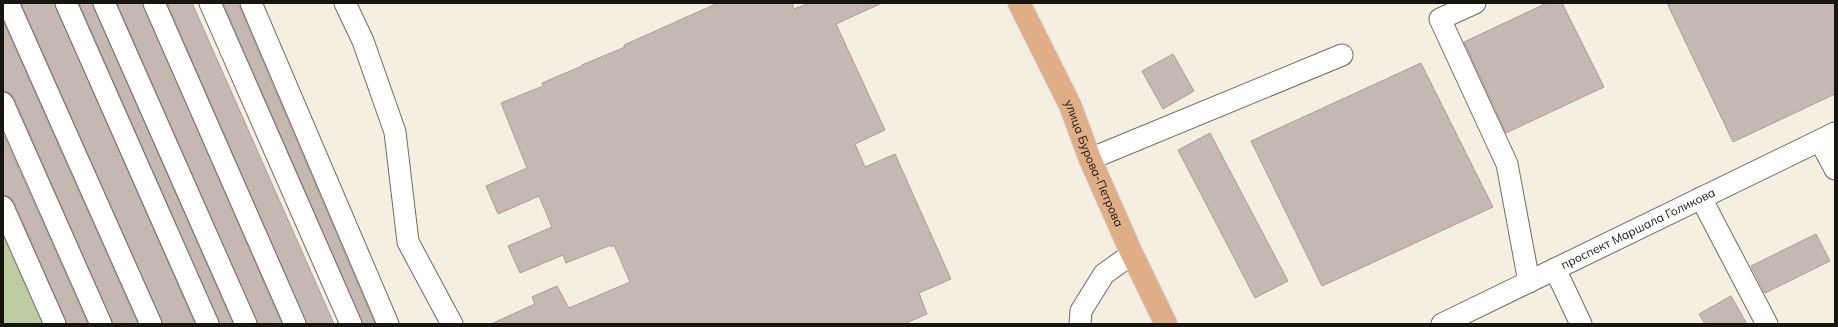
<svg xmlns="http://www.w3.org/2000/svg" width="1838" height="327" font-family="Mulish,sans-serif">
	<rect width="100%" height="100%" fill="#f5efe2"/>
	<path fill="#becca2" d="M3 232 45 324H3Z"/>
	<path fill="#c5b7b2" stroke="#ab9c98" d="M21 3H54L195 324H163Z
		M79 3H92L233 324H220Z
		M117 3H142L282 324H258Z
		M167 3H192L334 324H307Z
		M223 3H238L375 324H363Z
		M718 3H792L794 9 809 3H882L836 24 885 130 855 144 865 167 895 154 951 279 919 293 927 314 904 324H491L535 304 532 297 557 286 569 308 630 282 614 245 611 247V245L566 263 563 255 520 273 508 246 552 227 539 196 498 214 486 186 527 168 501 103 543 86 542 83 582 66V65L625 47 624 45Z
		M1547 3H1562L1604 87 1506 133 1464 42Z
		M1667 3H1835V94L1733 142Z
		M3 21 138 324H113L14 98 10 93 3 91Z
		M1173 54 1194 91 1163 109 1142 71Z
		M1421 63 1493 207 1322 286 1251 141Z
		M3 133 88 324H67L14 202 10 197 3 195Z
		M1210 133 1288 281 1255 298 1178 150Z
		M1816 234 1830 261 1765 293 1751 266Z
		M1731 296 1747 324H1705L1699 314Z"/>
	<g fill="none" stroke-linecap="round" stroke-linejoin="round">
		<defs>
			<g id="minor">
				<path d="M8 3 151 324"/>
				<path d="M66 3 208 324"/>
				<path d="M104 3 246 324"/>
				<path d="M154 3 295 324"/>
				<path d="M210 3 351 324"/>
				<path d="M251 3 388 324"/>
				<path d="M345 3 363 41 395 132 408 242 452 324"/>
				<path d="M1475 3 1440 19 1507 164 1529 282"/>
				<path d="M3 103 101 324"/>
				<path d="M1820 141 1835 169"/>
				<path d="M1090 159 1342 55"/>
				<path d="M1701 198 1767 324"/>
				<path d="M3 207 55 324"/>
				<path d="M1555 269 1581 324"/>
				<path d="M1080 324 1081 311 1104 274 1132 254"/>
				<path id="s1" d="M1442 324 1835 133"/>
			</g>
			<g id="major">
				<path id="s2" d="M1019 3 1070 105 1090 159 1132 254 1166 324"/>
			</g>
		</defs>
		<use href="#minor" stroke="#716b60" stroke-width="23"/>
		<use href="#major" stroke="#d1d0cf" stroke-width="24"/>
		<use href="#minor" stroke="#fff" stroke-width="21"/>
		<use href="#major" stroke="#dfad86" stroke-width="22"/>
	</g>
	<g text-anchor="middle" stroke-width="3.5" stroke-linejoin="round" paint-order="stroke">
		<g font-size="12" fill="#171510" stroke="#fffcf7">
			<text dy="4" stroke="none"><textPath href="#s2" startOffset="177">улица Бурова-Петрова</textPath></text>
			<text dy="4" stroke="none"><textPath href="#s1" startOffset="218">проспект Маршала Голикова</textPath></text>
		</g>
	</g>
	<rect width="1838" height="327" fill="none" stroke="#171510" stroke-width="8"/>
</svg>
